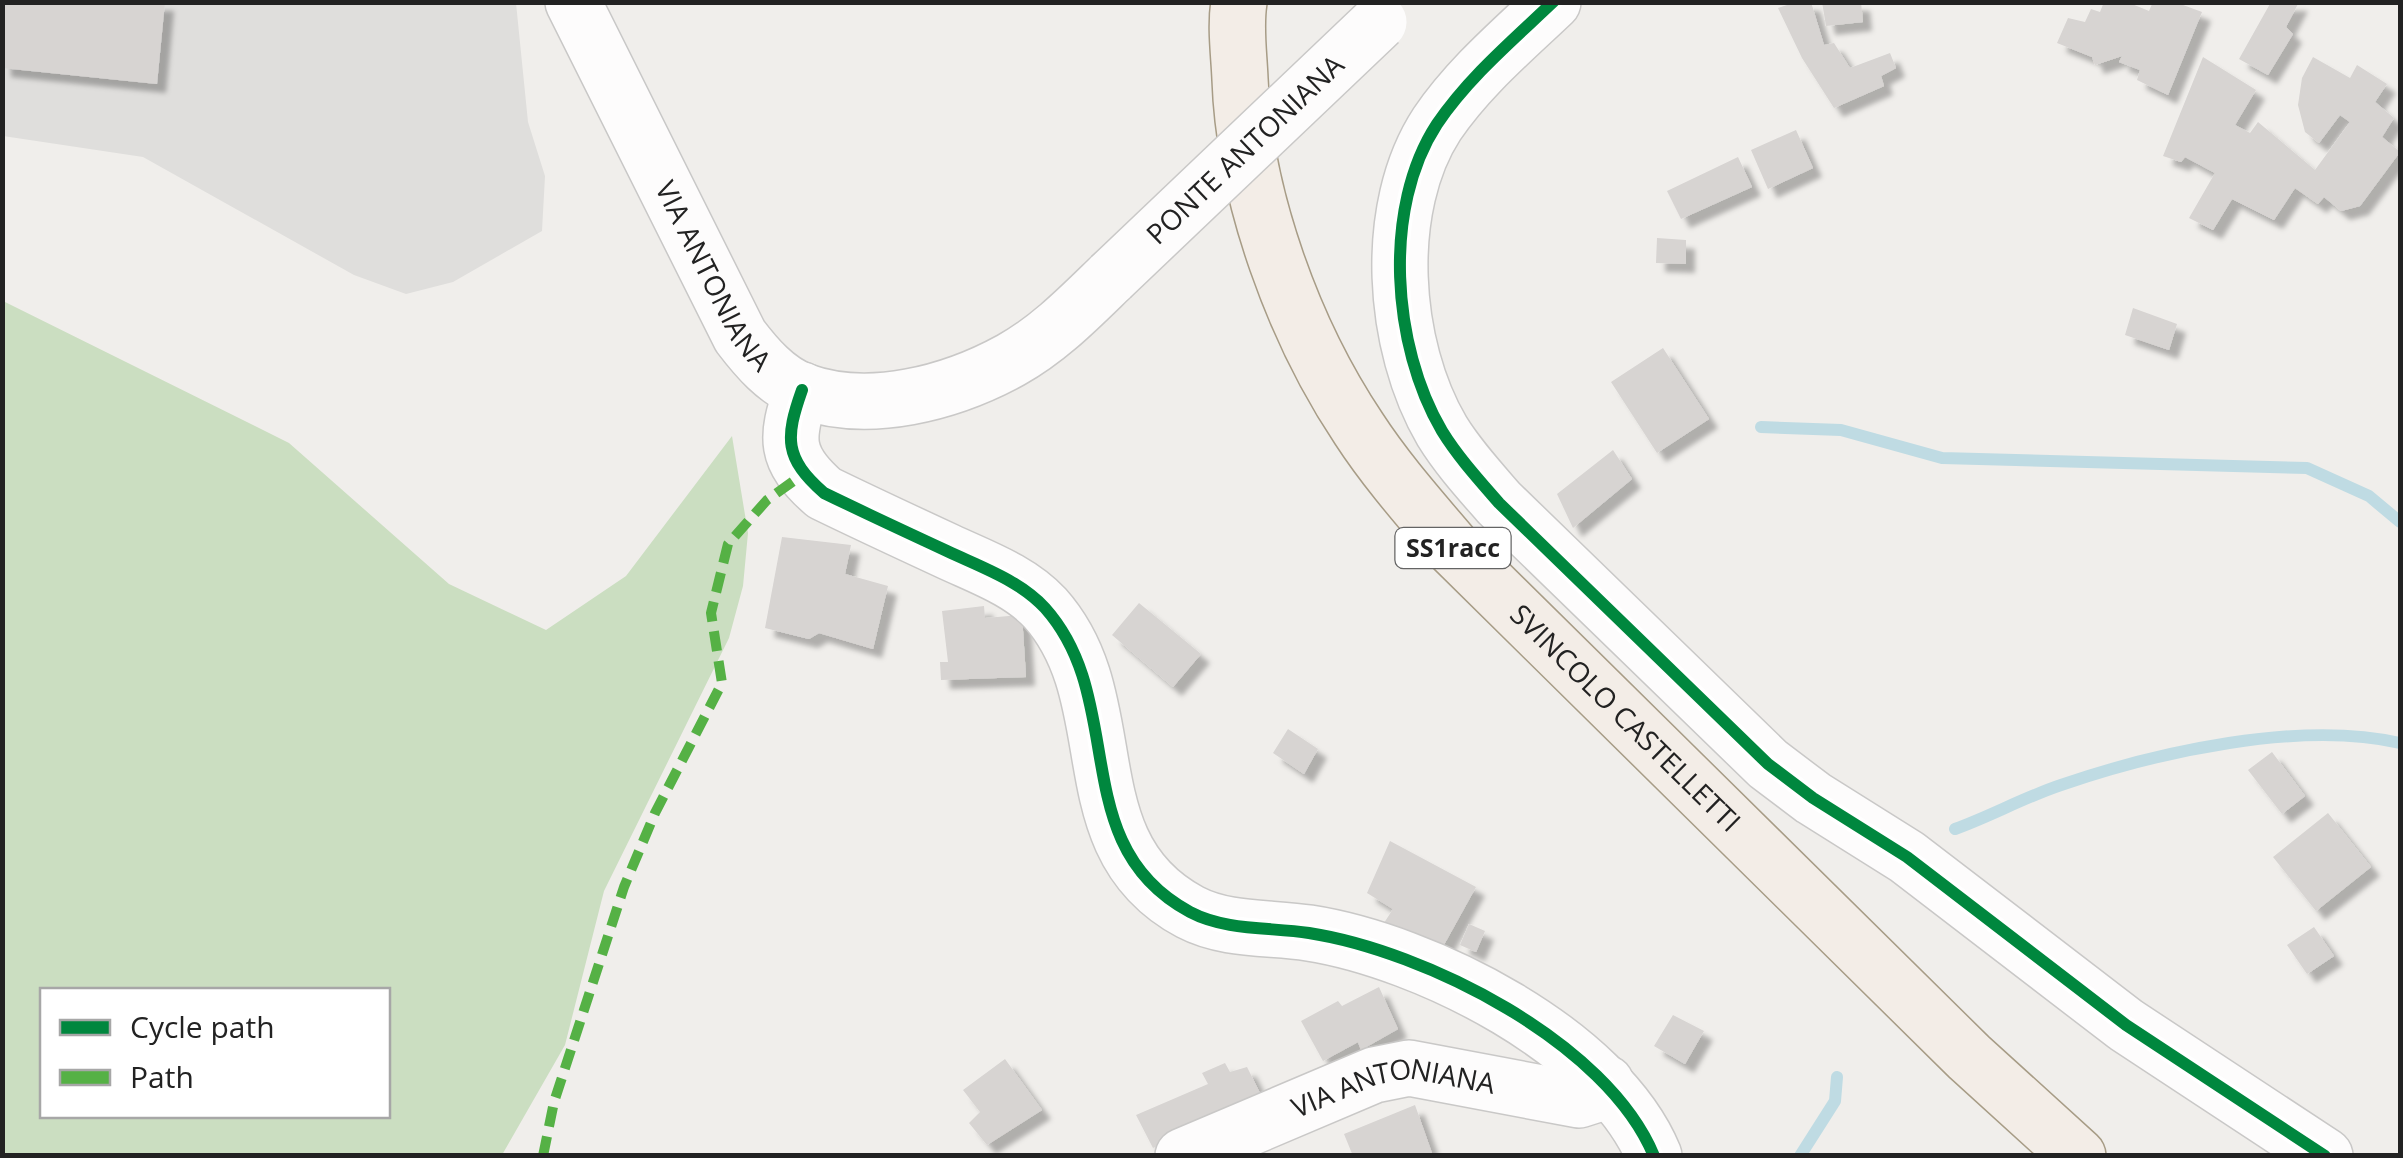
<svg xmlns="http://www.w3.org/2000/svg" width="2403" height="1158" font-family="'Open Sans',sans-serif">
	<defs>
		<filter id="shadow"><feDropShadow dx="9" dy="9" stdDeviation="2.5" flood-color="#0004"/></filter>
	</defs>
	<rect width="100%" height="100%" fill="#f0eeeb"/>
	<path fill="#dfdedc" d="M3 3H516L528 122 545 176 542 231 453 282 406 294 354 275 143 157 3 136Z"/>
	<path fill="#cbdec1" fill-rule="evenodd" d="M3 301 289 443 449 584 546 630 626 576 732 436 748 533 743 586 729 638 604 891 565 1045 502 1155H3ZM42 990H388V1116H42Z"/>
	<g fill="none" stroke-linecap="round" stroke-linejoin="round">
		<path stroke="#bfdbe3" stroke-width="12" d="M1761 427 1841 430 1942 458 2307 468 2369 496 2400 522
			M1955 829C1991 816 2025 797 2061 785 2157 752 2300 720 2400 743
			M1800 1156 1835 1101 1837 1077"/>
	</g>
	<path fill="#d7d4d2" filter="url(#shadow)" d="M2 2H165L157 84 2 68Z
		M1796 2H1811L1824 45 1834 43 1850 68 1890 53 1896 68 1881 76 1884 86 1834 108 1802 58 1778 8Z
		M1822 2H1861L1863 22 1826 26Z
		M2104 2H2127L2149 11 2153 2H2175L2202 12 2168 95 2137 80 2140 70 2119 62 2122 56 2095 65 2092 57 2057 43 2068 18 2085 22 2091 9 2100 12Z
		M2271 2H2299L2286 27 2293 34 2268 75 2239 59Z
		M2203 57 2256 90 2235 125 2250 133 2258 122 2315 170 2350 122 2340 115 2319 143 2305 132 2298 105 2302 78 2313 57 2350 78 2357 65 2387 84 2375 102 2394 118 2382 137 2400 152 2360 206 2341 211 2324 197 2318 204 2295 188 2274 220 2232 199 2213 230 2189 218 2215 173 2185 157 2181 162 2163 156Z
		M1796 130 1813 168 1768 189 1751 150Z
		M1738 157 1752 187 1681 219 1667 191Z
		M1657 238 1686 240V264L1656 263Z
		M2133 308 2177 324 2169 350 2125 335Z
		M1663 348 1709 419 1657 453 1611 382Z
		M1613 450 1632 479 1573 528 1557 494Z
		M782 537 851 545 845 574 888 586 873 649 819 633 809 639 765 628Z
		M1139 603 1201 654 1173 687 1112 635Z
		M984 606 985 618 1022 615 1026 677 941 680 940 662H948L942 611Z
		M1288 729 1318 749 1304 774 1273 753Z
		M2272 752 2305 796 2282 814 2248 770Z
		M2328 813 2371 867 2316 911 2273 857Z
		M1390 841 1476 887 1440 952 1384 923 1393 909 1367 893Z
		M1469 924 1485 931 1476 952 1460 945Z
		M2314 927 2334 956 2307 974 2287 945Z
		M1379 987 1398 1029 1361 1050 1358 1042 1323 1061 1301 1021 1338 1001 1342 1006Z
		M1673 1015 1704 1031 1685 1064 1654 1046Z
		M1005 1059 1042 1110 987 1145 969 1123 980 1112 963 1090Z
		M1225 1063 1230 1072 1247 1067 1262 1097 1153 1148 1136 1115 1208 1084 1202 1073Z
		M1415 1105 1433 1156H1353L1344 1134Z"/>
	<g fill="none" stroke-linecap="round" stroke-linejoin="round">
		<defs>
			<g id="minor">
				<path id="s1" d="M573 2 740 336C756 357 776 381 803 391 869 415 951 393 1011 360 1049 339 1080 307 1111 277"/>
				<path d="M1553 2C1512 41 1469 77 1437 124 1382 208 1392 346 1442 431 1458 457 1479 480 1499 503L1768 764 1813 798 1907 857 2126 1025 2325 1156"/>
				<path d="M802 390C785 438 784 458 824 493 865 513 906 532 947 551 981 567 1019 580 1045 608 1129 702 1065 845 1190 912 1226 931 1270 927 1309 933 1425 951 1607 1042 1654 1156"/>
				<path id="s2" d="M1183 1156 1374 1075 1409 1068 1579 1100 1604 1092 1606 1083"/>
			</g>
			<g id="major">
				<path id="s3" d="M1239 2C1235 27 1239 54 1240 79 1244 196 1294 332 1359 429 1387 472 1421 510 1454 549L1969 1057 2078 1156"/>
			</g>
		</defs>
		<use href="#minor" stroke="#c9c8c7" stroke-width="58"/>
		<use href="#major" stroke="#a79c86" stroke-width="58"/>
		<use href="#minor" stroke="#fdfcfc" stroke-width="55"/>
		<use href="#major" stroke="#f3ede7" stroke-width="55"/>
		<defs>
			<g id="minor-bridge">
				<path id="s4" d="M1111 277 1379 22"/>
			</g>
		</defs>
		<use href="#minor-bridge" stroke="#c9c8c7" stroke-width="58" stroke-linecap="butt"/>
		<use href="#minor-bridge" stroke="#fdfcfc" stroke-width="55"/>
		<path stroke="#55b145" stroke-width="10" stroke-dasharray="20 10" stroke-linecap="butt" d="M543 1156 554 1102 624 887 655 813 722 683 711 613 728 544 767 500 802 475"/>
		<defs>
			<path id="cycleway" d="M1553 2C1512 41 1469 77 1437 124 1382 208 1392 346 1442 431 1458 457 1479 480 1499 503L1768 764 1813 798 1907 857 2126 1025 2325 1156
				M802 390C785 438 784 458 824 493 865 513 906 532 947 551 981 567 1019 580 1045 608 1129 702 1065 845 1190 912 1226 931 1270 927 1309 933 1425 951 1607 1042 1654 1156"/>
		</defs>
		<use href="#cycleway" stroke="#fff" stroke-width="19"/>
		<use href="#cycleway" stroke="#00873e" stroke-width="12"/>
	</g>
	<g text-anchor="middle" stroke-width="9" stroke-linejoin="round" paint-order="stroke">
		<rect fill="#fff" stroke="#646464" stroke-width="2.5" x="1395.5" y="528" width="115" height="40" rx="8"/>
		<g font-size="25" font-weight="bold" fill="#222">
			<text x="1453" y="557">SS1racc</text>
		</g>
		<g font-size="28" fill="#222" stroke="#fff">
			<text dy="10" stroke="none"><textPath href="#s4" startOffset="185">PONTE ANTONIANA</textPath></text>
			<text dy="10" stroke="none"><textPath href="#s1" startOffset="308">VIA ANTONIANA</textPath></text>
			<text dy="10" stroke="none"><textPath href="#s3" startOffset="845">SVINCOLO CASTELLETTI</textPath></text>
			<text dy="10" stroke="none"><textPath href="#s2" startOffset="225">VIA ANTONIANA</textPath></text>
		</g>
	</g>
	<rect width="2403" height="1158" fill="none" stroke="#222222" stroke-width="10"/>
	<rect x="40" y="988" width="350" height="130" fill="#ffffff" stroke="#a7a7a7" stroke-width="2.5"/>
	<rect x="60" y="1020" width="50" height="15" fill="#00873e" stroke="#a7a7a7" stroke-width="2.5"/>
	<text x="130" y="1038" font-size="30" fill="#222222">Cycle path</text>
	<rect x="60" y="1070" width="50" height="15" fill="#55b145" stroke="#a7a7a7" stroke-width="2.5"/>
	<text x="130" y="1088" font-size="30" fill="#222222">Path</text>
</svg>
